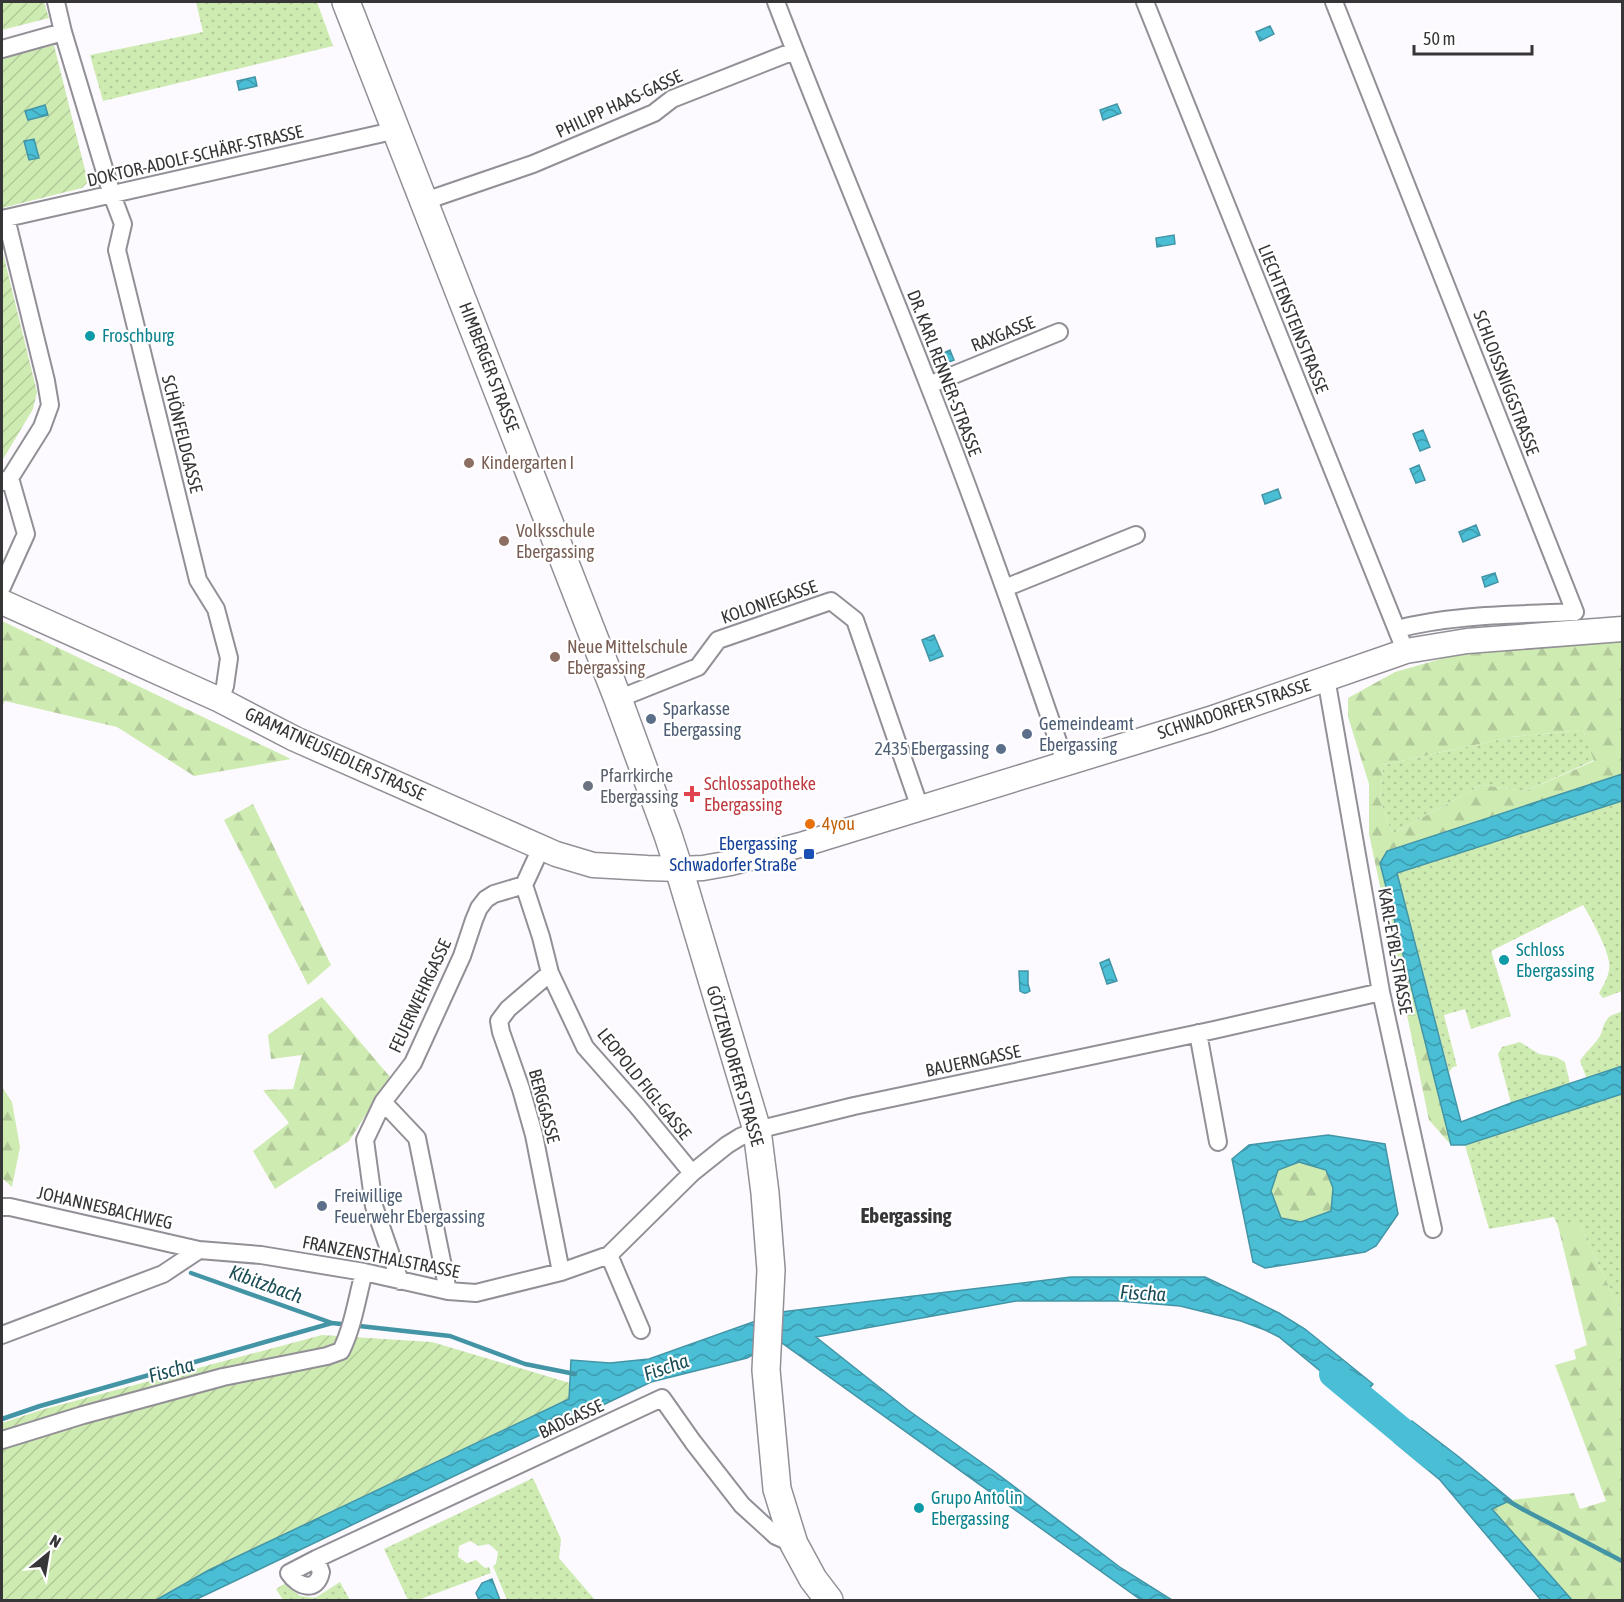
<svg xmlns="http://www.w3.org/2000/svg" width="1624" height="1602" font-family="'Asap Condensed',sans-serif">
	<defs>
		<pattern id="grass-dots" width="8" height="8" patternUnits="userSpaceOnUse" patternTransform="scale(1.5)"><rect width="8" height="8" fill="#ceebb2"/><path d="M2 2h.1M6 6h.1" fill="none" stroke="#b2ca9a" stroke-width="1.8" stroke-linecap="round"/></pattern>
		<pattern id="forest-firs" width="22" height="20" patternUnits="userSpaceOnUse" patternTransform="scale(1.5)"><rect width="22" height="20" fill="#ceebb2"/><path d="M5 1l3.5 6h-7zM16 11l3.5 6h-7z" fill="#b2ca9a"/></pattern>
		<pattern id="garden-furrows" width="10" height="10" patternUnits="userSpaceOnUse" patternTransform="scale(1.5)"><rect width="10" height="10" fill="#ceebb2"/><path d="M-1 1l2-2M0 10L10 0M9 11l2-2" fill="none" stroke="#b2ca9a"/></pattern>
		<pattern id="water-waves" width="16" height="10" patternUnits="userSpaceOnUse" patternTransform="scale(1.5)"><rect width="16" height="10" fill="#49bed5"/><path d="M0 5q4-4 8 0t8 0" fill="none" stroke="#3e9bae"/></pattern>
	</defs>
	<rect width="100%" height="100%" fill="#fdfaff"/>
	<path fill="url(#grass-dots)" d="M196 2H317L333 46 103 101 90 55 203 32Z
		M1583 730 1594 760 1526 791 1482 785 1392 834 1380 800 1383 765 1511 737Z
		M1622 801V991L1603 998 1599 993C1604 985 1611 972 1609 962 1607 947 1591 918 1583 905L1491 951 1511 1016 1471 1029 1465 1009 1444 1015 1457 1066 1453 1067 1449 1072 1397 873Z
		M1622 1011V1066L1587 1079 1580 1061C1586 1051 1596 1044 1601 1034 1603 1028 1604 1022 1609 1017 1613 1014 1619 1013 1622 1011Z
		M1520 1042 1539 1054 1556 1057 1565 1062 1570 1084 1511 1103 1498 1054 1502 1047Z
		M1622 1094V1314L1580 1226H1558L1554 1217 1489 1229 1465 1145Z
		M533 1478 561 1539 559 1558 595 1600H507L493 1566 496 1564 498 1552 489 1544 479 1546 470 1541 459 1546 458 1557 467 1563 476 1560 485 1568 489 1567 491 1573 418 1600H408L384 1549Z
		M340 1582 350 1600H283L276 1589 284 1584 300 1596 315 1598Z"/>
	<path fill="url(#forest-firs)" fill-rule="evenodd" d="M2 621 291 759 194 776 117 727 5 701 2 706Z
		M1622 639V774L1387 851 1380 863 1451 1145 1429 1120 1369 834V784L1348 717V698L1395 672 1458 654ZM1583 730 1594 761 1526 791 1482 785 1392 834 1380 800 1383 765 1511 737Z
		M253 804 331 965 308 985 224 820Z
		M322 997 390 1077 349 1141 275 1189 253 1151 289 1123 263 1090 293 1089 302 1055 271 1059 268 1035Z
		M2 1087 12 1102 20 1147 12 1187 2 1178Z
		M1299 1162 1326 1170 1333 1188 1331 1211 1301 1222 1281 1219 1271 1191 1278 1170Z
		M1558 1226H1580L1622 1314V1600H1572L1491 1509 1511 1500 1574 1493 1580 1509 1606 1501 1555 1365 1576 1359 1574 1350 1587 1345Z"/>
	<path fill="url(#garden-furrows)" d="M2 2H44L49 18 2 30Z
		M54 45 88 182 82 188 2 208V59Z
		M2 249 37 392 33 409 2 461Z
		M322 1335 432 1342 570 1383 569 1399 209 1570 156 1600H2V1423L41 1410Z"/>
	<path fill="url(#water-waves)" stroke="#4395a6" stroke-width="1.5" fill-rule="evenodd" d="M1270 26 1274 34 1260 41 1256 32Z
		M255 77 257 86 239 90 237 81Z
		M1117 104 1121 113 1103 120 1100 110Z
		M45 105 48 115 28 120 25 111Z
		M34 139 39 158 29 160 24 141Z
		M1174 235 1175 244 1157 247 1156 238Z
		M950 350 954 360 936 367 932 358Z
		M1423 430 1430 447 1420 451 1413 434Z
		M1419 465 1425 480 1416 483 1410 469Z
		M1278 489 1281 498 1265 504 1262 495Z
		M1476 525 1480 535 1463 542 1459 532Z
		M1495 573 1498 582 1485 587 1482 577Z
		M934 635 943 656 930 661 922 640Z
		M1622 774V801L1397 873 1461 1122 1511 1103 1622 1066V1094L1465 1145H1451L1380 863 1387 851Z
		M1109 959 1117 981 1107 984 1100 963Z
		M1019 971H1028V984L1030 991C1026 994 1024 994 1020 991Z
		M1328 1135 1385 1144 1398 1214 1376 1246 1365 1252 1265 1268 1253 1262 1232 1159 1249 1145ZM1299 1162 1326 1170 1333 1188 1331 1211 1301 1222 1281 1218 1271 1191 1278 1170Z
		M1071 1277H1205L1247 1297 1279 1313 1305 1329 1373 1384 1354 1407 1345 1399 1342 1389 1279 1337 1265 1330 1241 1321 1180 1306 1119 1301H1016L816 1337 908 1410 995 1472 1121 1568 1172 1600H1141L779 1341 747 1358 651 1382 195 1600H156L209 1570 569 1399 571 1360 610 1363 649 1359 781 1312Z
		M1412 1421 1459 1457 1511 1500 1492 1509 1572 1600H1541L1440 1480 1394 1442Z
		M492 1579 500 1600H479L476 1593 482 1583Z"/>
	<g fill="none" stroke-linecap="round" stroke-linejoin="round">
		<path stroke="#4395a6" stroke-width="4.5" d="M191 1273 332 1323
			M2 1419 40 1406 332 1323 450 1336 525 1364 575 1374
			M1505 1499 1524 1510 1622 1561"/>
		<path stroke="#49bed5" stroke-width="28" d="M1333 1374 1433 1457"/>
		<defs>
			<path id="street" d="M56 2 63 32 112 195 123 224 117 250 198 580 216 609 229 658 225 686 220 700
				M776 2C825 130 879 257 929 386 978 510 1022 636 1065 762
				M1145 2 1401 640
				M1334 2 1575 612C1516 615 1455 614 1397 629
				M2 49 63 32
				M425 201 533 164 654 113 672 99 794 51
				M2 219 397 130
				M929 385 1059 332
				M2 482 10 478 42 427 50 405 46 381 6 218
				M2 587 26 534 10 478
				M1005 588 1136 535
				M1326 678 1381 992 1433 1229
				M618 699 698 667 718 640 831 601 855 620 920 808
				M541 848 524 885 541 937 550 973 585 1047 637 1106 692 1173
				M550 973 508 1009 499 1021 501 1032 521 1089 534 1135 561 1272
				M1198 1033 1218 1142
				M383 1102 417 1138 448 1291
				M2 1207H10L199 1250 261 1255 364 1272 448 1291 476 1293 561 1272 609 1255 692 1173 727 1145 740 1137 757 1130 854 1106 1214 1030 1381 992
				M609 1255 641 1330
				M400 1281 374 1206 365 1140 383 1102 413 1063 462 956 474 920 479 908 486 899 494 894 524 885
				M2 1335 163 1274 199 1250
				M2 1440 83 1415 223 1377 327 1356 341 1351C353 1327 357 1298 364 1272
				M316 1559 321 1572C317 1593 298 1587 289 1573L316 1559 662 1398 693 1442 742 1505 776 1536 794 1544"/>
			<path id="secondary" d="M2 602 220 700 295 739 556 854 593 865 647 868 679 869 703 868 731 863 804 844 1210 719 1406 651 1467 641 1622 629"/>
			<path id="primary" d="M346 2 618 699 668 835 679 869 757 1130 765 1193 771 1270 766 1370 777 1489 794 1544 813 1579 829 1600"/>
		</defs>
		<use href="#street" stroke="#928f96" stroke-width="20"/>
		<use href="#secondary" stroke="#928f96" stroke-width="27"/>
		<use href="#primary" stroke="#928f96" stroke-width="30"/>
		<use href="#street" stroke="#fff" stroke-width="16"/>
		<use href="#secondary" stroke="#fff" stroke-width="24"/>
		<use href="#primary" stroke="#fff" stroke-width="27"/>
	</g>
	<g fill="#0f9aa8" stroke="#fff" stroke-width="2">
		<circle cx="90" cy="336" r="6"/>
		<circle cx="1504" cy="960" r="6"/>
		<circle cx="919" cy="1508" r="6"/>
	</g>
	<g fill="#8d6e63" stroke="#fff" stroke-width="2">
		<circle cx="469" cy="463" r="6"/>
		<circle cx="504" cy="541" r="6"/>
		<circle cx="555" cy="657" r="6"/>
	</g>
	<g fill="#5c6f8a" stroke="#fff" stroke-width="2">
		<circle cx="651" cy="719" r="6"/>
		<circle cx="1027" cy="734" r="6"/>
		<circle cx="1001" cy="749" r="6"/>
		<circle cx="322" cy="1206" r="6"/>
	</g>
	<circle fill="#6b7280" stroke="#fff" stroke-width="2" cx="588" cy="786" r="6"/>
	<path fill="#e0444e" stroke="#fff" stroke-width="2" d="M689 785h6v6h6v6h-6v6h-6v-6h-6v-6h6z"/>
	<circle fill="#e8710a" stroke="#fff" stroke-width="2" cx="810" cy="824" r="6"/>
	<rect fill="#1a4fb4" stroke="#fff" stroke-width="2" x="803" y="848" width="12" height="12" rx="3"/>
	<g text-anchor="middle" stroke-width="4.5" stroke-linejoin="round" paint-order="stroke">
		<g font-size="18" fill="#363537" stroke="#fff">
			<text transform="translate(619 104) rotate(-25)" y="6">PHILIPP HAAS-GASSE</text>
			<text transform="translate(195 156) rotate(-13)" y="6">DOKTOR-ADOLF-SCHÄRF-STRASSE</text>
			<text transform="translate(1293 319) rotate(68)" y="6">LIECHTENSTEINSTRASSE</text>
			<text transform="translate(1003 334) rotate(-22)" y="6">RAXGASSE</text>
			<text transform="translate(489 367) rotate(69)" y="6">HIMBERGER STRASSE</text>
			<text transform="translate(944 373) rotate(69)" y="6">DR. KARL RENNER-STRASSE</text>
			<text transform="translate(1506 383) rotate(69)" y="6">SCHLOISSNIGGSTRASSE</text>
			<text transform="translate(182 434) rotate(76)" y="6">SCHÖNFELDGASSE</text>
			<text transform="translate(769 602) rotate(-19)" y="6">KOLONIEGASSE</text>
			<text transform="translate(1234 709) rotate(-18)" y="6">SCHWADORFER STRASSE</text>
			<text transform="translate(335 754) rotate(25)" y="6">GRAMATNEUSIEDLER STRASSE</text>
			<text transform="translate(1395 951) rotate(80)" y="6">KARL-EYBL-STRASSE</text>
			<text transform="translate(420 996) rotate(-65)" y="6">FEUERWEHRGASSE</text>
			<text transform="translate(973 1061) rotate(-12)" y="6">BAUERNGASSE</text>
			<text transform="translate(735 1066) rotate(74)" y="6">GÖTZENDORFER STRASSE</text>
			<text transform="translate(644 1084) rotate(51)" y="6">LEOPOLD FIGL-GASSE</text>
			<text transform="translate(544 1106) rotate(75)" y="6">BERGGASSE</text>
			<text transform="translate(105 1208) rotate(13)" y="6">JOHANNESBACHWEG</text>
			<text transform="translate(381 1257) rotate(11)" y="6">FRANZENSTHALSTRASSE</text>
			<text transform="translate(571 1419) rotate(-25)" y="6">BADGASSE</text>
		</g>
		<g font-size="18" fill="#0d838f" stroke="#fff" text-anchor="start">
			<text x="102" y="342">Froschburg</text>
			<text x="1516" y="956">Schloss<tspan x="1516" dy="21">Ebergassing</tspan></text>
			<text x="931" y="1504">Grupo Antolin<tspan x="931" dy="21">Ebergassing</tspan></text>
		</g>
		<g font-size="18" fill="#785e54" stroke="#fff" text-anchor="start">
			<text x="481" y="469">Kindergarten I</text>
			<text x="516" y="537">Volksschule<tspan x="516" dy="21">Ebergassing</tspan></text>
			<text x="567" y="653">Neue Mittelschule<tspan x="567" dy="21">Ebergassing</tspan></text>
		</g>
		<g font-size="18" fill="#4e5e75" stroke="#fff" text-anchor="start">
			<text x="663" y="715">Sparkasse<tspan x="663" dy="21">Ebergassing</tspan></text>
			<text x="1039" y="730">Gemeindeamt<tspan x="1039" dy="21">Ebergassing</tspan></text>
			<text x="989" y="755" text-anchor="end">2435 Ebergassing</text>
			<text x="334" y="1202">Freiwillige<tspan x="334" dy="21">Feuerwehr Ebergassing</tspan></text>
		</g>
		<g font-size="18" fill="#5b616d" stroke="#fff" text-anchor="start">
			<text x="600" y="782">Pfarrkirche<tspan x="600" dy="21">Ebergassing</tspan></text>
		</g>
		<g font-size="18" fill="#be3a42" stroke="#fff" text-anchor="start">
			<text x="704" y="790">Schlossapotheke<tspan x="704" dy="21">Ebergassing</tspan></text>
		</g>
		<g font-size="18" fill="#c56008" stroke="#fff" text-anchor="start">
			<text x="822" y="830">4you</text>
		</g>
		<g font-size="18" fill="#164399" stroke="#fff" text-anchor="end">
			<text x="797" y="850">Ebergassing<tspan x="797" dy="21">Schwadorfer Straße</tspan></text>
		</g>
		<g font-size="20" font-style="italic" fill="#1c4e57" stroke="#fff">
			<text transform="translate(266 1284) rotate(20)" y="7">Kibitzbach</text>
			<text transform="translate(1143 1293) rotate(3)" y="7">Fischa</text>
			<text transform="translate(666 1367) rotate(-19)" y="7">Fischa</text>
			<text transform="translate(171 1370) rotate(-16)" y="7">Fischa</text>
		</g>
		<g font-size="21" font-weight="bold" fill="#363537" stroke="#fff">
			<text x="906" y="1223">Ebergassing</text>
		</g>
	</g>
	<rect width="1624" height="1602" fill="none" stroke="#363537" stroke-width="6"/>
	<g transform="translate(48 1554) rotate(30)" stroke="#ffffff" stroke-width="4.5" paint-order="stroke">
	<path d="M0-4.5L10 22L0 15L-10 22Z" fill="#363537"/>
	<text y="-9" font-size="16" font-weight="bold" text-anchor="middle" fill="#363537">N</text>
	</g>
	<path d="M1414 45v9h118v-9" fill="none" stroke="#363537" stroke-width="3"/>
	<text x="1423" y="45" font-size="18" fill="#363537" stroke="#ffffff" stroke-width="4.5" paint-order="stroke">50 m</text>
</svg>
